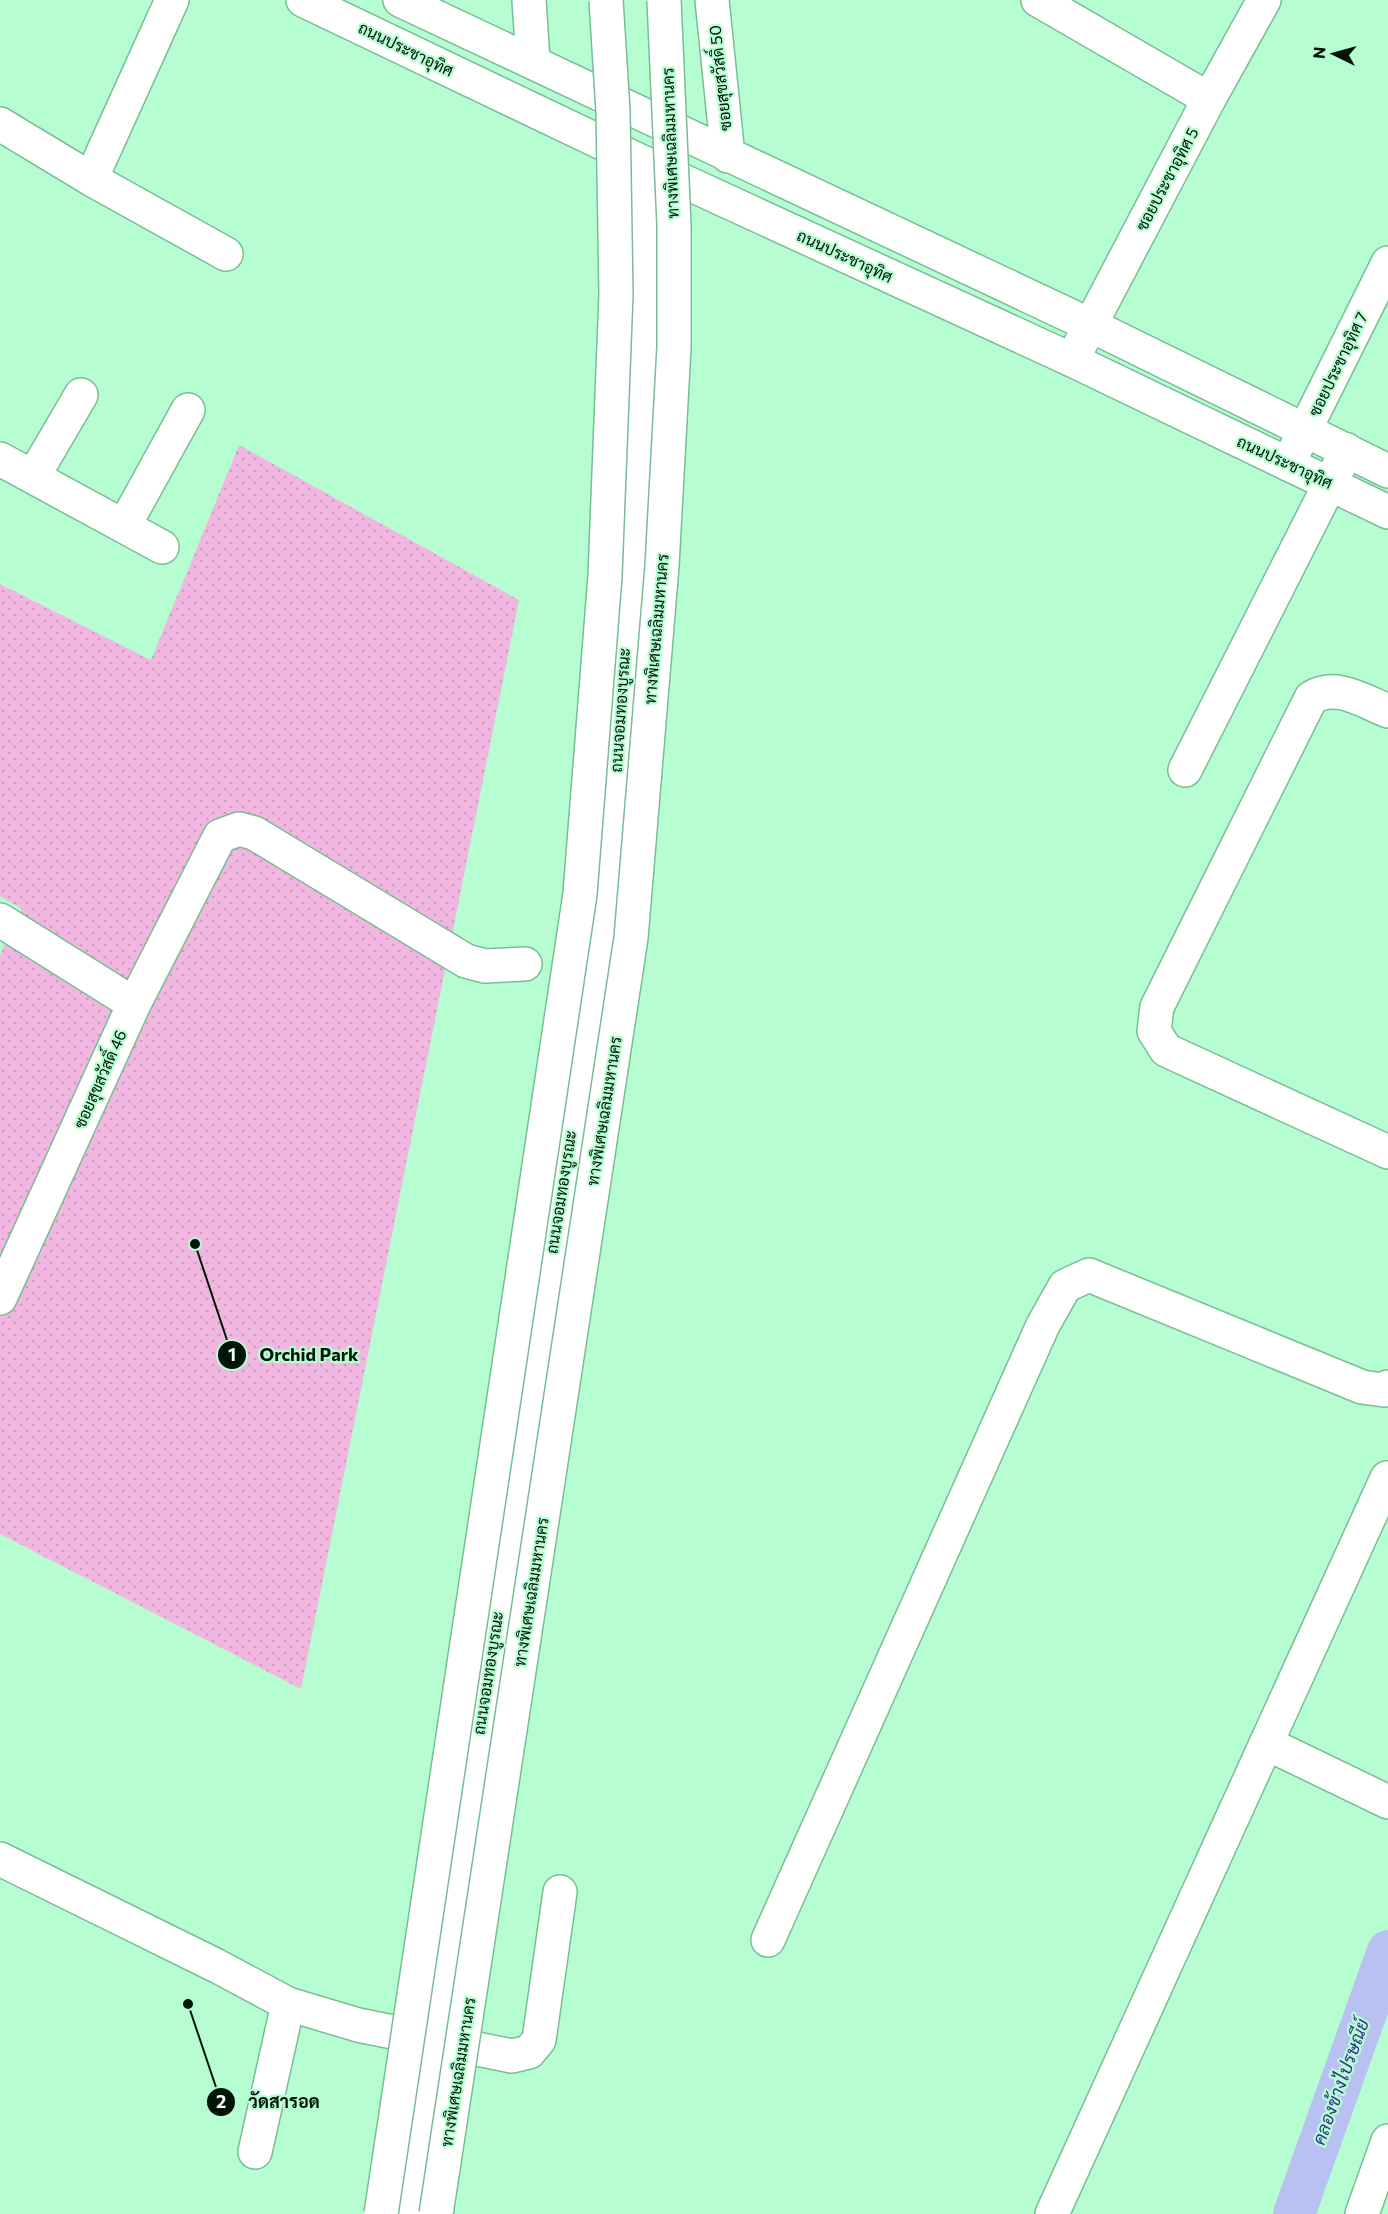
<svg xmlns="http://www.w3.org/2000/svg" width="1388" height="2214" font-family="Commissioner,Sarabun,sans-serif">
	<defs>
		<pattern id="park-dots" width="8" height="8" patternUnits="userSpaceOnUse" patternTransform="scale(1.5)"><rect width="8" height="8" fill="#f1b7e0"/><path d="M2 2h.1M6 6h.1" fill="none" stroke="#cd9cbf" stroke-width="1.8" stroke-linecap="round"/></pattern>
	</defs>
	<rect width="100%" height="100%" fill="#b6fed2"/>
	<path fill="url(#park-dots)" d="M239 445 519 600 301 1689 0 1534V955L22 909 0 896V584L151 660Z"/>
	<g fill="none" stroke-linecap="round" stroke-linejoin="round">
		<path stroke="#b9c1f3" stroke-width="42" d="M1294 2214 1388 1951"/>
		<defs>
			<path id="minor" d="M172 0 91 179 226 254
				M529 0 533 61
				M712 0 728 156
				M1038 0 1209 99
				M0 124 91 179
				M1072 360 1209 99 1264 0
				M0 459 162 547
				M1288 464 1388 263
				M33 477 81 395
				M124 526 188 410
				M1388 711C1363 701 1336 682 1311 698L1157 1007 1154 1031 1166 1050 1388 1152
				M1185 770 1347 450
				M0 920 134 1004 0 1298
				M134 1004 220 836 239 829 254 833 466 961 485 966 525 964
				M1266 1743 1388 1802
				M0 1859 217 1966 288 2004 255 2152
				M768 1940 1043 1325 1065 1286 1089 1275 1362 1387 1384 1390 1388 1387
				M288 2004 358 2025 512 2056 529 2052 539 2040 560 1892
				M407 2214 560 1201 607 875 621 696 641 389 644 163
				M1052 2214 1387 1478
				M1362 2214 1388 2141"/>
			<path id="major" d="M303 0 644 163 1072 360 1388 512
				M400 0 1090 325 1388 471"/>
		</defs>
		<use href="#minor" stroke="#78be95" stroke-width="36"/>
		<use href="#major" stroke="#78be95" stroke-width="36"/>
		<use href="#minor" stroke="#fff" stroke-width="33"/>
		<use href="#major" stroke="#fff" stroke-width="33"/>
		<defs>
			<path id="highway-bridge" d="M381 2214 580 894 605 576 616 294 613 111 606 0
				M436 2214 631 938 662 566 674 347V225L664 0"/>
		</defs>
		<use href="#highway-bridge" stroke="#78be95" stroke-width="36" stroke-linecap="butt"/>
		<use href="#highway-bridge" stroke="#fff" stroke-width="33"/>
	</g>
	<g text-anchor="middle" stroke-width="4.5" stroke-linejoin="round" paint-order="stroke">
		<g font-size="16" fill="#001507" stroke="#b6fed2">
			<text transform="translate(406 49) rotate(26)" y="6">ถนนประชาอุทิศ</text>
			<text transform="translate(720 78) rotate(-96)" y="6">ซอยสุขสวัสดิ์ 50</text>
			<text transform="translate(670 143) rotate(-92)" y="6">ทางพิเศษเฉลิมมหานคร</text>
			<text transform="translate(1167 179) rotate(-62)" y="6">ซอยประชาอุทิศ 5</text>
			<text transform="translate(845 256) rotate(25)" y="6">ถนนประชาอุทิศ</text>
			<text transform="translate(1338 364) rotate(-64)" y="6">ซอยประชาอุทิศ 7</text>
			<text transform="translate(1285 462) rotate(25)" y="6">ถนนประชาอุทิศ</text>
			<text transform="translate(656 629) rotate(-85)" y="6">ทางพิเศษเฉลิมมหานคร</text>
			<text transform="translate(620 710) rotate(-86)" y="6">ถนนจอมทองบูรณะ</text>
			<text transform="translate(100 1079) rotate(-66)" y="6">ซอยสุขสวัสดิ์ 46</text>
			<text transform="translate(604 1111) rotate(-81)" y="6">ทางพิเศษเฉลิมมหานคร</text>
			<text transform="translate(561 1192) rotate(-81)" y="6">ถนนจอมทองบูรณะ</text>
			<text transform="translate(531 1592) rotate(-81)" y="6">ทางพิเศษเฉลิมมหานคร</text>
			<text transform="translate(488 1673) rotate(-81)" y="6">ถนนจอมทองบูรณะ</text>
			<text transform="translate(458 2072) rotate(-81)" y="6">ทางพิเศษเฉลิมมหานคร</text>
		</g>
		<g font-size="18" font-style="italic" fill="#33318d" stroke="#b6fed2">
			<text transform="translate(1341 2082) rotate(-70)" y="6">คลองข้างไปรษณีย์</text>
		</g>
	</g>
	<path fill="none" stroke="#001507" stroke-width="2" d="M195 1244L232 1355M188 2004L221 2102"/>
	<g fill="#001507" stroke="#b6fed2" stroke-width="2">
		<circle cx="195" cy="1244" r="6"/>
		<circle cx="188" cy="2004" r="6"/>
		<circle cx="232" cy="1355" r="15"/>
		<circle cx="221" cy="2102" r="15"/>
	</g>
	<g font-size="18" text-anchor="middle" font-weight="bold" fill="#fff">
		<text x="232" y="1361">1</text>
		<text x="221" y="2108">2</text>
	</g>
	<g font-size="18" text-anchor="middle" font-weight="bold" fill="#001507" stroke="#b6fed2" stroke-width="4.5" stroke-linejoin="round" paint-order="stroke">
		<text x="309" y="1361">Orchid Park</text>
		<text x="284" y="2108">วัดสารอด</text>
	</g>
	<g transform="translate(1334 54) rotate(275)" stroke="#b6fed2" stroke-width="4.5" paint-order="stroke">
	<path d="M0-4.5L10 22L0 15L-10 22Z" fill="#001507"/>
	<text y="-9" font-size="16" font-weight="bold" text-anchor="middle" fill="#001507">N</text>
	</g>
</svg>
